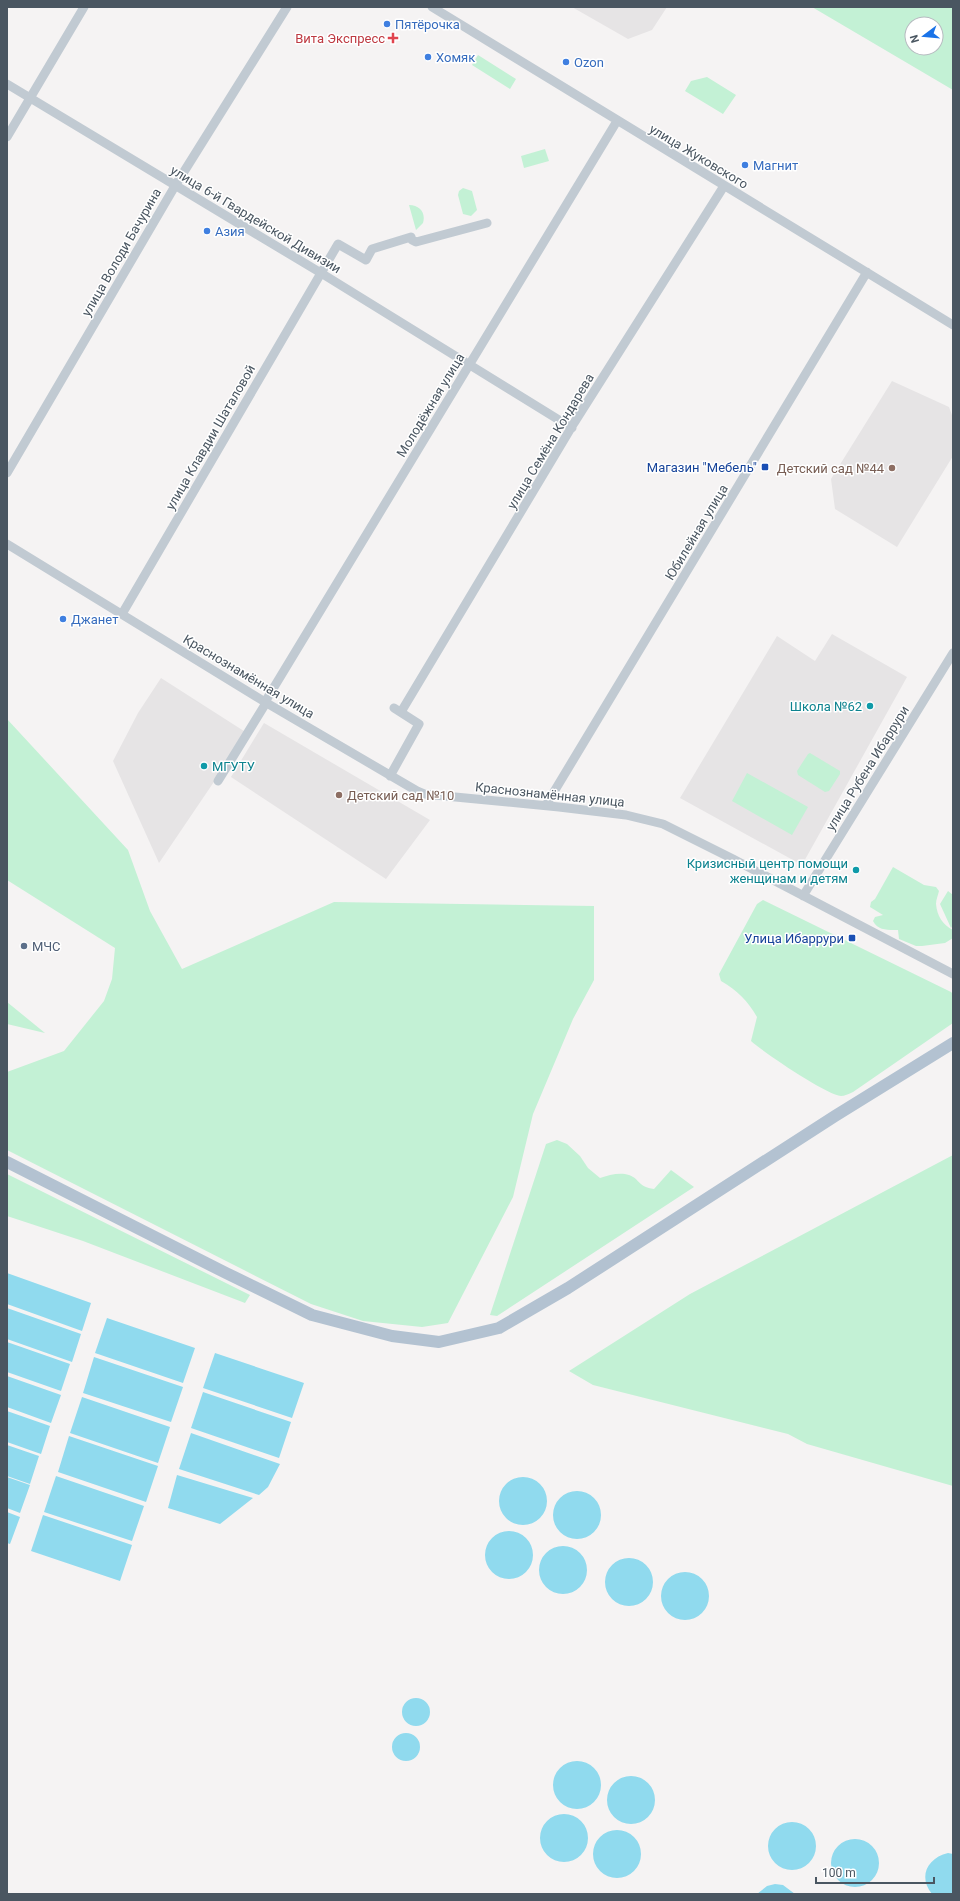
<svg xmlns="http://www.w3.org/2000/svg" width="960" height="1901" font-family="Roboto,sans-serif">
	<rect width="100%" height="100%" fill="#f5f3f3"/>
	<path fill="#e6e4e5" d="M572 7H667L652 30 628 39Z
		M892 381 949 407 953 418V456L897 547 835 509 831 479Z
		M832 634 907 677 802 865 680 798 777 636 815 661Z
		M161 678 247 733 159 863 113 761 138 713Z
		M264 723 430 820 386 879 231 777Z"/>
	<path fill="#c3f1d5" fill-rule="evenodd" d="M812 7H953V90ZM912 24H936V48H912Z
		M478 55 516 79 510 89 472 65Z
		M707 77 736 95 723 114 685 91 691 81Z
		M545 149 549 161 524 168 521 156Z
		M463 188 472 191 477 210 471 216 463 214 458 195 459 191Z
		M409 205C420 205 426 213 423 223L416 230Z
		M7 719 128 850 150 911 182 969 334 902 594 906V980L573 1019 533 1114 513 1197 448 1323 422 1327 363 1321 311 1304 7 1150V1072L64 1051 104 1001 112 979 115 948 7 880Z
		M810 753 840 771V774L829 791 825 792 798 775 797 771 808 754Z
		M747 773 808 807 792 835 732 801Z
		M893 867 924 885 936 887 939 891C938 895 936 900 936 904 937 916 943 925 953 930V938L945 943 922 946H916L899 939 898 930C889 930 878 931 873 921L875 917 883 915 870 907 871 902 875 899Z
		M948 891 953 895V925L951 928 940 904Z
		M763 900 951 992 953 994V1023L853 1092C849 1094 844 1096 841 1096 827 1095 763 1052 751 1041L757 1017C748 1001 737 990 721 981L719 974 757 904Z
		M7 1002 45 1033 7 1024Z
		M557 1140 567 1144 580 1156 588 1168 600 1178C609 1175 620 1172 629 1175 640 1179 638 1187 654 1189L671 1170 694 1187 497 1316 490 1315 546 1144Z
		M953 1155V1486L807 1444 788 1434 593 1385 569 1371 690 1294Z
		M7 1174 250 1295 245 1303 83 1241 7 1216Z"/>
	<path fill="#90daee" d="M7 1273 91 1303 82 1331 7 1304Z
		M7 1308 81 1334 72 1362 7 1339Z
		M107 1318 195 1348 183 1383 95 1353Z
		M7 1342 70 1364 61 1391 7 1372Z
		M215 1353 304 1383 292 1418 203 1388Z
		M94 1357 183 1387 171 1422 83 1393Z
		M7 1376 61 1395 51 1423 7 1407Z
		M203 1392 291 1422 279 1458 191 1428Z
		M82 1397 170 1427 158 1463 70 1433Z
		M7 1411 50 1426 41 1454 7 1442Z
		M191 1433 280 1464 268 1487 259 1495 179 1469Z
		M69 1436 158 1466 146 1502 58 1472Z
		M7 1445 39 1456 30 1484 7 1476Z
		M177 1475 253 1498 220 1524 168 1508Z
		M56 1476 144 1506 132 1541 44 1512Z
		M7 1477 30 1485 20 1513 7 1508Z
		M499 1501a24 24 0 1 1 48 0a24 24 0 1 1-48 0Z
		M553 1515a24 24 0 1 1 48 0a24 24 0 1 1-48 0Z
		M7 1512 20 1517 10 1544 7 1543Z
		M43 1515 132 1545 120 1581 31 1551Z
		M485 1555a24 24 0 1 1 48 0a24 24 0 1 1-48 0Z
		M539 1570a24 24 0 1 1 48 0a24 24 0 1 1-48 0Z
		M605 1582a24 24 0 1 1 48 0a24 24 0 1 1-48 0Z
		M661 1596a24 24 0 1 1 48 0a24 24 0 1 1-48 0Z
		M402 1712a14 14 0 1 1 28 0a14 14 0 1 1-28 0Z
		M392 1747a14 14 0 1 1 28 0a14 14 0 1 1-28 0Z
		M553 1785a24 24 0 1 1 48 0a24 24 0 1 1-48 0Z
		M607 1800a24 24 0 1 1 48 0a24 24 0 1 1-48 0Z
		M540 1838a24 24 0 1 1 48 0a24 24 0 1 1-48 0Z
		M768 1846a24 24 0 1 1 48 0a24 24 0 1 1-48 0Z
		M593 1854a24 24 0 1 1 48 0a24 24 0 1 1-48 0Z
		M831 1863a24 24 0 1 1 48 0a24 24 0 1 1-48 0Z
		M948 1853 953 1854V1894H932C918 1877 927 1858 948 1853Z
		M775 1884 783 1885 795 1894H757L767 1886Z"/>
	<g fill="none" stroke-linecap="round" stroke-linejoin="round">
		<path stroke="#c1cad2" stroke-width="9" d="M432 7 953 325
			M7 84 321 273 572 428
			M7 137 84 7
			M7 473 175 186 287 7
			M7 544 265 702 417 791 424 794 559 807 626 815 663 824 733 859 953 974
			M122 614 338 244 366 260 372 249 411 237 412 240 416 242 487 223
			M265 702 617 121
			M401 712 574 423 724 186
			M390 776 419 724 394 708
			M218 781 266 703
			M546 805 867 272
			M803 896 953 653"/>
		<path stroke="#b3c2d1" stroke-width="12" d="M7 1162 226 1273 312 1315 392 1336 439 1342 499 1328 568 1288 835 1116 953 1043"/>
	</g>
	<g fill="#3f7fe0" stroke="#fff" stroke-width="1.5">
		<circle cx="387" cy="24" r="4"/>
		<circle cx="428" cy="57" r="4"/>
		<circle cx="566" cy="62" r="4"/>
		<circle cx="745" cy="165" r="4"/>
		<circle cx="207" cy="231" r="4"/>
		<circle cx="63" cy="619" r="4"/>
	</g>
	<path fill="#e0444e" stroke="#fff" stroke-width="1.5" d="M391 32h4v4h4v4h-4v4h-4v-4h-4v-4h4z"/>
	<g fill="#1a4fb4" stroke="#fff" stroke-width="1.5">
		<rect x="761" y="463" width="8" height="8" rx="2"/>
		<rect x="848" y="934" width="8" height="8" rx="2"/>
	</g>
	<g fill="#8d6e63" stroke="#fff" stroke-width="1.5">
		<circle cx="892" cy="468" r="4"/>
		<circle cx="339" cy="795" r="4"/>
	</g>
	<g fill="#0f9aa8" stroke="#fff" stroke-width="1.5">
		<circle cx="870" cy="706" r="4"/>
		<circle cx="204" cy="766" r="4"/>
		<circle cx="856" cy="870" r="4"/>
	</g>
	<circle fill="#5c6f8a" stroke="#fff" stroke-width="1.5" cx="24" cy="946" r="4"/>
	<g text-anchor="middle" stroke-width="3" stroke-linejoin="round" paint-order="stroke">
		<g font-size="13" fill="#366cbe" stroke="#fff" text-anchor="start">
			<text x="395" y="29">Пятёрочка</text>
			<text x="436" y="62">Хомяк</text>
			<text x="574" y="67">Ozon</text>
			<text x="753" y="170">Магнит</text>
			<text x="215" y="236">Азия</text>
			<text x="71" y="624">Джанет</text>
		</g>
		<g font-size="13" fill="#be3a42" stroke="#fff" text-anchor="end">
			<text x="385" y="43">Вита Экспресс</text>
		</g>
		<g font-size="13" fill="#4a5661" stroke="#fff">
			<text transform="translate(699 156) rotate(31)" y="5">улица Жуковского</text>
			<text transform="translate(256 219) rotate(31)" y="5">улица 6-й Гвардейской Дивизии</text>
			<text transform="translate(121 252) rotate(-60)" y="5">улица Володи Бачурина</text>
			<text transform="translate(430 405) rotate(-59)" y="5">Молодёжная улица</text>
			<text transform="translate(210 437) rotate(-60)" y="5">улица Клавдии Шаталовой</text>
			<text transform="translate(550 441) rotate(-59)" y="5">улица Семёна Кондарева</text>
			<text transform="translate(696 532) rotate(-59)" y="5">Юбилейная улица</text>
			<text transform="translate(249 676) rotate(31)" y="5">Краснознамённая улица</text>
			<text transform="translate(867 768) rotate(-58)" y="5">улица Рубена Ибаррури</text>
			<text transform="translate(550 794) rotate(6)" y="5">Краснознамённая улица</text>
		</g>
		<g font-size="13" fill="#164399" stroke="#fff" text-anchor="end">
			<text x="757" y="472">Магазин "Мебель"</text>
			<text x="844" y="943">Улица Ибаррури</text>
		</g>
		<g font-size="13" fill="#785e54" stroke="#fff" text-anchor="end">
			<text x="884" y="473">Детский сад №44</text>
			<text x="347" y="800" text-anchor="start">Детский сад №10</text>
		</g>
		<g font-size="13" fill="#0d838f" stroke="#fff" text-anchor="end">
			<text x="862" y="711">Школа №62</text>
			<text x="212" y="771" text-anchor="start">МГУТУ</text>
			<text x="848" y="868">Кризисный центр помощи<tspan x="848" dy="15">женщинам и детям</tspan></text>
		</g>
		<g font-size="13" fill="#4e5e75" stroke="#fff" text-anchor="start">
			<text x="32" y="951">МЧС</text>
		</g>
	</g>
	<rect width="960" height="1901" fill="none" stroke="#4a5661" stroke-width="16"/>
	<g transform="translate(924 36) rotate(254)"><circle r="19" fill="#ffffff" stroke="#b7bbc0"/>
	<path d="M0-3L7 15L0 10L-7 15Z" fill="#1a73e8"/>
	<text y="-6" font-size="11" font-weight="bold" text-anchor="middle" fill="#4a5661">N</text>
	</g>
	<path d="M816 1877v6h118v-6" fill="none" stroke="#4a5661" stroke-width="2"/>
	<text x="822" y="1877" font-size="12" fill="#4a5661" stroke="#ffffff" stroke-width="3" paint-order="stroke">100 m</text>
</svg>
